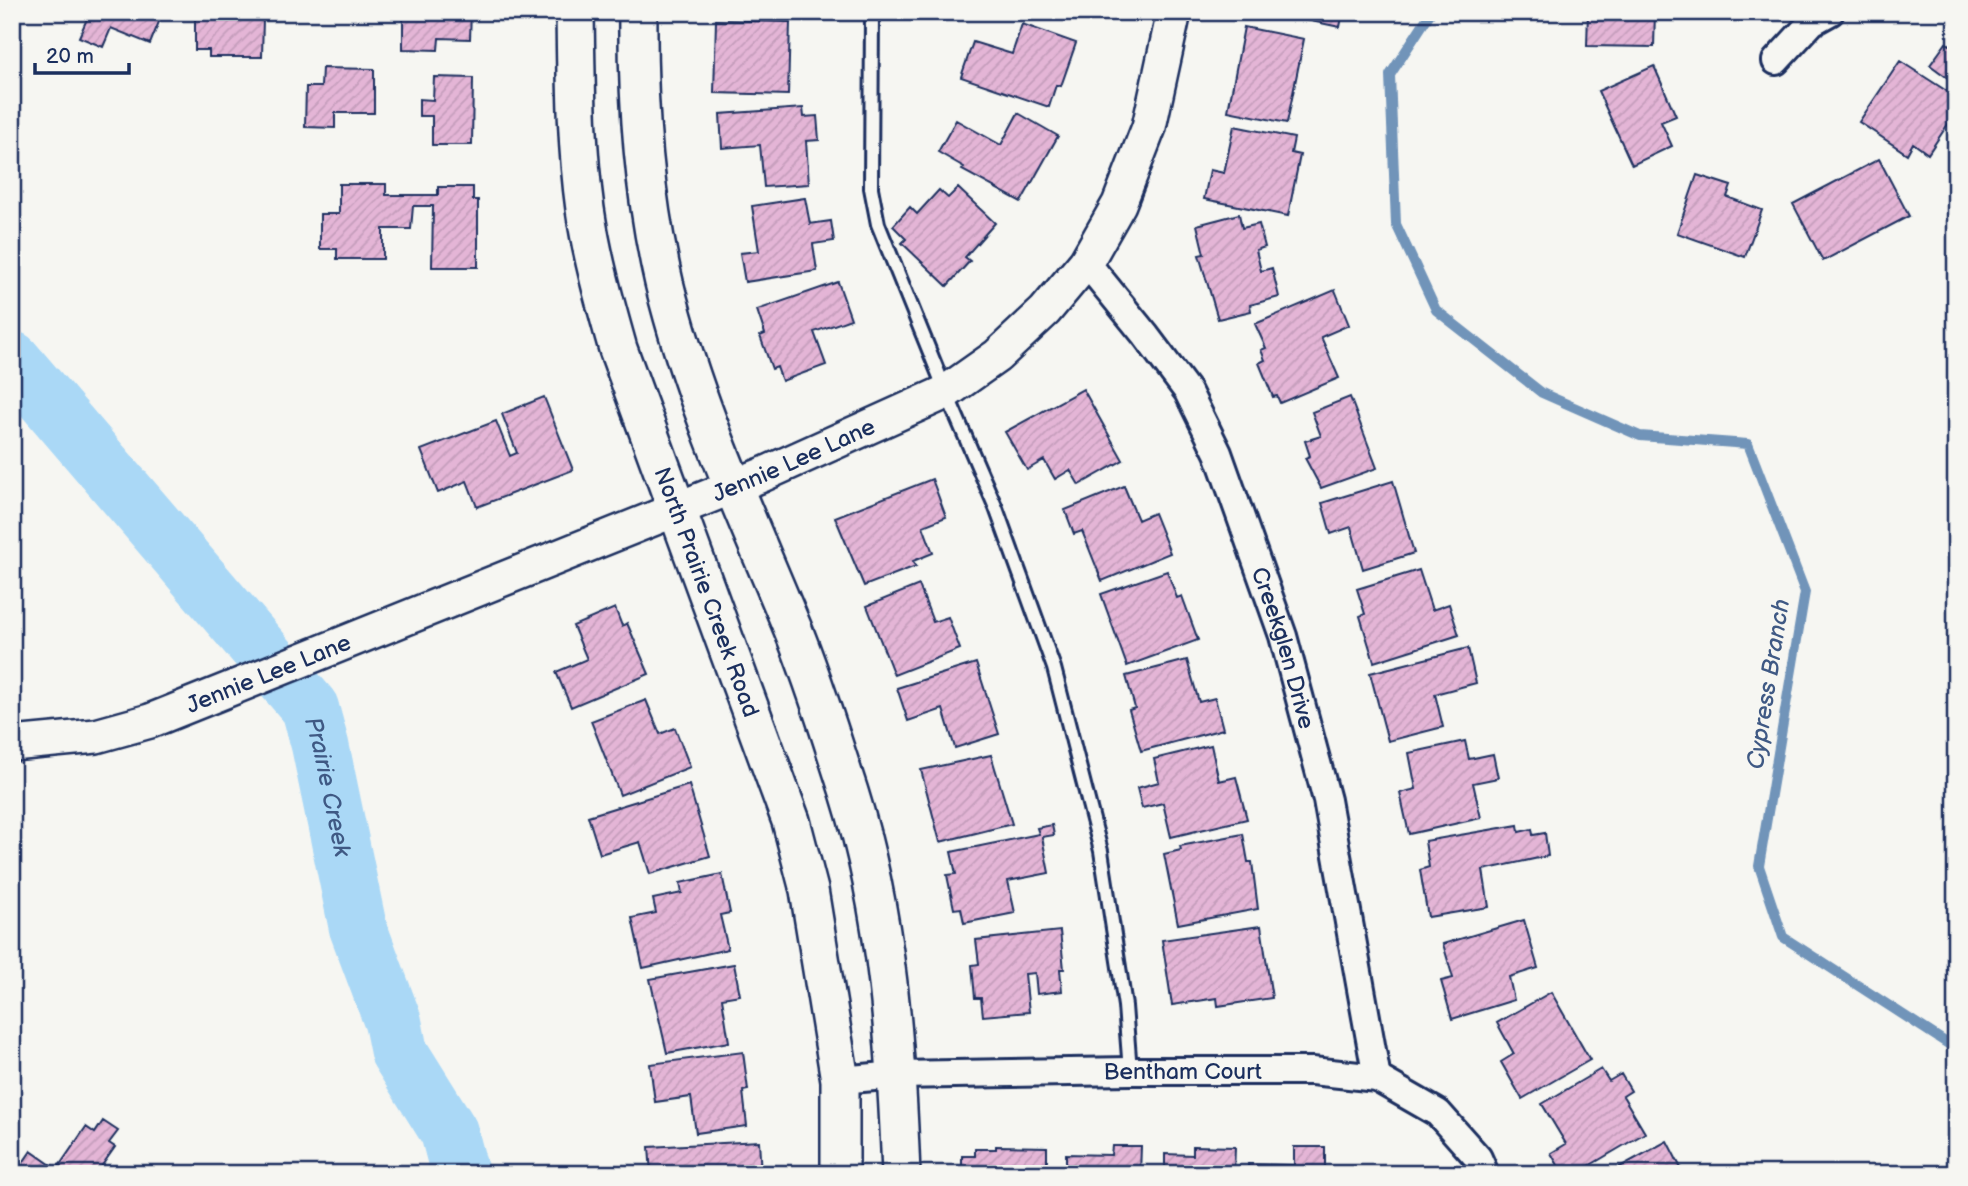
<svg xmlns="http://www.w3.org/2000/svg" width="1968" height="1186" font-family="'Balsamiq Sans',sans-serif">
	<defs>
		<pattern id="building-hatch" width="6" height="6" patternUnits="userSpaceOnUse" patternTransform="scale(1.75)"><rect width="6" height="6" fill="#e4b5d6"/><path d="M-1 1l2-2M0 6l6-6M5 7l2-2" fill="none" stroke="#c39cba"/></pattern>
	</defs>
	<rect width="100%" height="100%" fill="#f6f6f2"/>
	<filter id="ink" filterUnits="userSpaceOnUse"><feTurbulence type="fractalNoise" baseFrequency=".0143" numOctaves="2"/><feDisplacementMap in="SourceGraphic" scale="14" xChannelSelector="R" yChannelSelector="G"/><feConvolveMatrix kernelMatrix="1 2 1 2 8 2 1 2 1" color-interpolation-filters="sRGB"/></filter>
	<g filter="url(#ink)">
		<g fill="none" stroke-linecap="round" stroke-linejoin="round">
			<path stroke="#7194b9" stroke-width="10" d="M1431 12 1390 75 1396 224 1436 310 1542 393 1640 436 1748 444 1805 592 1759 866 1783 937 1956 1049"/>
			<path stroke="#aad8f6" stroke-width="58" id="s1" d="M12 360 310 708 320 745 358 928 393 1022 399 1052 449 1132 460 1174"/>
		</g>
		<path fill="url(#building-hatch)" stroke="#1b2f5e" stroke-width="2" d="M90 12H163L150 44 111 28 103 47 79 37Z
			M195 12H220V17L239 18V13H248V18H263L262 57H209V50H195Z
			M403 12H471L470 39 439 38 438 50 403 49Z
			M1301 12H1343L1340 27 1301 19Z
			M1588 12H1655L1654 47 1587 46Z
			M716 20 790 22 788 95 714 93Z
			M1022 24 1076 43 1061 86 1056 85 1049 107 961 77 973 42 1012 54Z
			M1244 27 1304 39 1287 123 1228 111Z
			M1956 37V84L1930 65 1946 43 1950 45Z
			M1900 61 1956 97V112L1928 154 1913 143 1907 154 1859 122Z
			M1654 66 1676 116 1661 122 1672 146 1632 165 1598 91Z
			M322 68 374 69V113H335V128L305 127 306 87H321Z
			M434 77 473 78 472 145H432V116H419V99L433 100Z
			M803 108 804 117 817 116 819 140 806 141 809 184 764 187 760 145 722 148 720 114Z
			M1018 113 1058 136 1021 202 962 170 964 167 938 152 956 120 1001 145Z
			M1234 126 1294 138 1291 153 1300 155 1288 216 1204 199 1210 170 1224 173Z
			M1879 159 1909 216 1823 261 1793 204Z
			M1697 175 1731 186 1727 197 1762 210 1745 257 1677 233Z
			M339 184H386V195H438V187H473V200H478V267H432L433 206H413L411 229H383V259H337V249H320V214H339Z
			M958 188 995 223 965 257 970 261 947 286 902 243 906 239 893 226 910 207 917 214 939 190 948 198Z
			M805 198 810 224 831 221 834 241 813 244 817 271 745 282 740 253 759 251 752 206Z
			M1239 214 1242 228 1259 224 1265 247 1256 250 1261 271 1272 268 1279 297 1250 305 1251 311 1218 319 1199 255 1204 254 1197 225Z
			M838 282 851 319 814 332 826 365 782 381 777 367 772 369 760 336 765 334 757 310Z
			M1335 290 1349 325 1321 337 1339 378 1280 403 1277 396 1273 397 1259 363 1265 360 1261 350 1266 348 1255 324Z
			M1083 389 1123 460 1079 485 1070 470 1055 479 1044 460 1027 470 1005 432Z
			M544 397 573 470 477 507 467 481 438 493 421 450 496 421 510 456 517 453 502 414Z
			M1350 397 1377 468 1321 488 1305 458 1310 456 1305 441 1321 436 1312 412Z
			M932 479 946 517 923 526 933 553 913 561 916 566 864 586 835 517Z
			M1393 481 1414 553 1363 569 1351 527 1331 534 1322 503Z
			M1124 486 1138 520 1154 513 1170 553 1102 581 1082 531 1074 534 1065 510Z
			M1419 570 1432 610 1449 604 1459 635 1374 662 1360 616 1365 614 1357 589Z
			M1167 571 1177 598 1182 596 1198 640 1127 666 1101 594Z
			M919 585 933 622 948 617 960 649 894 675 867 606Z
			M615 608 622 626 627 623 649 674 571 707 556 672 587 659 573 626Z
			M1468 648 1476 683 1435 694 1443 727 1388 741 1370 673Z
			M1187 660 1199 702 1215 698 1223 729 1141 751 1129 710 1135 708 1126 676Z
			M976 663 999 734 955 748 943 709 908 721 897 688Z
			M646 700 660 734 675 728 690 767 620 795 591 721Z
			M1465 741 1469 759 1493 754 1498 778 1473 783 1481 818 1409 834 1400 793 1416 789 1409 753Z
			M1211 745 1219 781 1236 777 1247 819 1171 837 1163 803 1142 808 1137 788 1159 782 1154 759Z
			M991 755 1012 824 940 842 921 770Z
			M689 785 710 856 650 874 640 842 600 854 588 816Z
			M1052 825 1054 835 1042 837 1049 873 1008 881 1015 913 964 923 961 908 954 909 947 875 956 874 951 852 1039 834 1037 828Z
			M1518 825 1519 832 1532 829 1533 835 1545 833 1548 856 1483 870 1489 907 1428 917 1420 870 1429 867 1425 841Z
			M1243 834 1248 862H1252L1258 909 1178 924 1164 854 1181 850 1180 846Z
			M722 874 730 913 720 915 728 949 643 968 632 918 656 913 653 899 682 893 680 883Z
			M1524 920 1538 968 1509 977 1514 1000 1452 1019 1441 981 1453 978 1443 944Z
			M1261 926 1272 998 1218 1006 1217 998 1172 1005 1162 940Z
			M1060 931 1064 969H1060L1062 991 1037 994 1035 973 1025 974 1029 1012 983 1016 981 998H975L972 965 979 964 976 940Z
			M734 964 740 995 722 998 729 1042 667 1053 650 979Z
			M1551 992 1590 1060 1522 1099 1501 1062 1514 1054 1497 1023Z
			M743 1052 748 1090 743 1091 747 1126 696 1133 691 1097 655 1102 650 1064Z
			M1601 1069 1609 1081 1621 1074 1631 1091 1623 1096 1645 1133 1575 1174H1563L1551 1153 1566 1144 1542 1104Z
			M103 1121 118 1131 109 1143 115 1147 96 1174H30L20 1167 31 1151 57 1169 86 1127 95 1133Z
			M759 1141 761 1174H651L649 1147Z
			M1667 1141 1684 1174H1607Z
			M996 1146 1047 1147V1174H962V1156H975V1149H996Z
			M1112 1146H1141L1140 1174H1066V1154L1111 1155Z
			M1193 1146 1235 1147 1234 1174H1165V1154L1193 1155Z
			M1294 1147H1325V1174H1248V1164L1294 1165Z"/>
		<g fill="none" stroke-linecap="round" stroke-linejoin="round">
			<defs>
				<path id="service" d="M872 12 871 188 878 224 946 392 996 508 1054 668 1101 851 1125 1006 1130 1071"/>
				<g id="minor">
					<path d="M1776 61 1812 22 1830 12"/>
					<path id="s2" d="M1086 262 1146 336 1188 392 1218 453 1283 636 1327 800 1377 1078"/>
					<path id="s3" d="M840 1080 897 1075 1130 1071H1312L1377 1078 1438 1113 1478 1158 1485 1174"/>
				</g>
				<g id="tertiary">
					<path id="s4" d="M12 744 96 736 150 721 762 475 946 392 997 356 1045 311 1086 262 1119 204 1149 127 1174 12"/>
				</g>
				<g id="secondary">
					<path id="s5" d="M575 12C576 78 576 144 585 209 592 257 605 303 618 349L791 821 809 890 840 1080V1174"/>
					<path d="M638 12C637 114 645 219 673 317 703 424 750 525 792 627 814 680 831 737 849 792 888 916 896 1045 901 1174"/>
				</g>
			</defs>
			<use href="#service" stroke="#1b2f5e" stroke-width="18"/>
			<use href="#minor" stroke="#1b2f5e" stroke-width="32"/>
			<use href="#tertiary" stroke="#1b2f5e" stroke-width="38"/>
			<use href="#secondary" stroke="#1b2f5e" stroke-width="42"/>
			<use href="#service" stroke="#f6f6f2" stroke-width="12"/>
			<use href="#minor" stroke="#f6f6f2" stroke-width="26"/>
			<use href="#tertiary" stroke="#f6f6f2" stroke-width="33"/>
			<use href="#secondary" stroke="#f6f6f2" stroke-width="37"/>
		</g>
	</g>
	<g text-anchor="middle" stroke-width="7" stroke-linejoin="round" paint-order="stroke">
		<g font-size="23" fill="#1b2f5e" stroke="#f6f6f2">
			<text dy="8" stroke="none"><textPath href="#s4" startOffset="835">Jennie Lee Lane</textPath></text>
			<text dy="8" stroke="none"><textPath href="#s5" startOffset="600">North Prairie Creek Road</textPath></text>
			<text dy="8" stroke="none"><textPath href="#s2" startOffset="439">Creekglen Drive</textPath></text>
			<text dy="8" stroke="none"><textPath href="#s4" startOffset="268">Jennie Lee Lane</textPath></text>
			<text dy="8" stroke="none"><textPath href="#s3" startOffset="343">Bentham Court</textPath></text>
		</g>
		<g font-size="24" font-style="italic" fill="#3f5984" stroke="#f6f6f2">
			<text transform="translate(1768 684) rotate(-81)" y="8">Cypress Branch</text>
			<text dy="8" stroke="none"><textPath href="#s1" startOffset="539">Prairie Creek</textPath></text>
		</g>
	</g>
	<rect width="1968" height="1186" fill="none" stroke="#f6f6f2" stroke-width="42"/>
	<rect x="21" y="21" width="1926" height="1144" fill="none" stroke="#1b2f5e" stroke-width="2.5" filter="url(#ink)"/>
	<path d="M35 63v10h94v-10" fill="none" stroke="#1b2f5e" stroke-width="3.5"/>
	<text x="46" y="63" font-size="21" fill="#1b2f5e" stroke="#f6f6f2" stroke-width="5" paint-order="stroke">20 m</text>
</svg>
